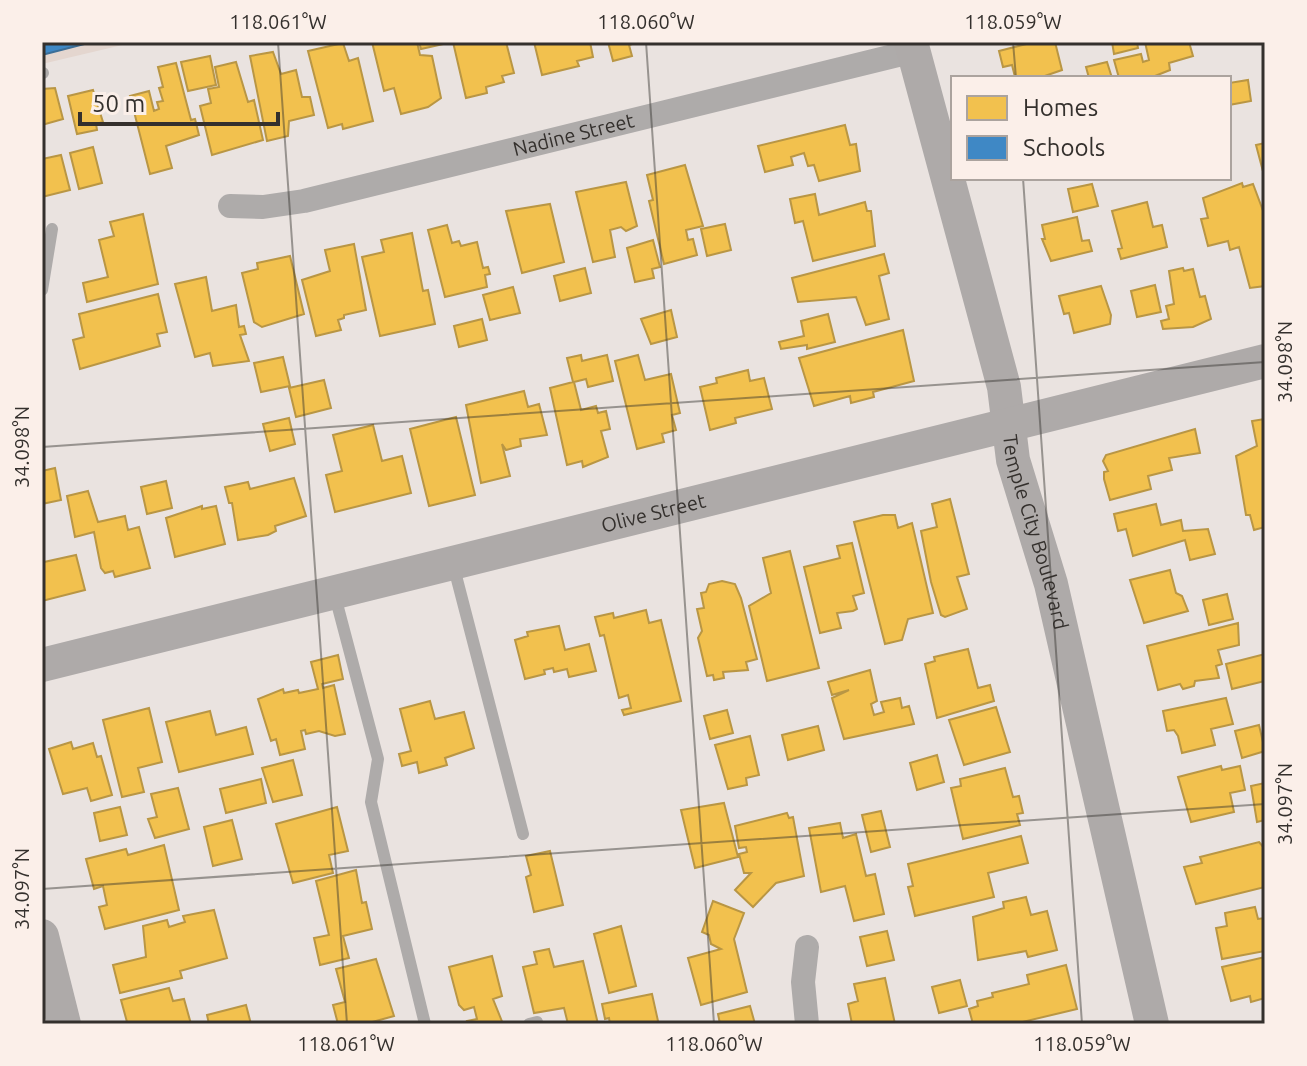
<svg xmlns="http://www.w3.org/2000/svg" width="1307" height="1066" font-family="Ubuntu,sans-serif">
	<rect width="100%" height="100%" fill="#eae3e0"/>
	<path fill="#e4d6cf" d="M42 42H135L42 64Z"/>
	<path fill="#f2c14e" stroke="#b99644" stroke-width="2" d="M372 42H417L420 55 432 56 441 98 428 107 401 114 394 88 384 91Z
		M419 42H448V43L421 49Z
		M453 42H506L514 73 502 76 504 82 486 87 487 93 466 98Z
		M534 42H590L593 57 577 61 579 66 542 75Z
		M608 42H639L629 45 632 56 613 61Z
		M1034 42H1055L1062 70 1039 78H1012L1015 77 1012 65 1003 67 999 51Z
		M1112 42H1137L1138 48 1114 54Z
		M1145 42H1189L1193 56 1169 63 1170 70 1150 78H1119L1114 60 1141 54 1143 62 1149 60Z
		M343 43 349 61 358 58 373 121 343 129 342 124 328 128 308 51Z
		M273 52 281 74 296 70 302 97H310L314 115 289 121 288 136 267 141 250 56Z
		M210 56 216 85 188 91 181 62Z
		M236 62 248 102 254 100 263 140 212 155 200 106 211 103 208 89 219 87 215 67Z
		M1107 62 1112 78H1089L1086 67Z
		M176 63 191 120 195 119 199 135 166 146 172 168 150 174 130 96 149 91 154 111 159 109 157 102 163 101 159 88 163 87 158 67Z
		M1248 80 1251 101 1229 105V83Z
		M55 88 63 119 42 125V89Z
		M93 90 103 122 96 124 97 130 77 134 68 96Z
		M845 125 850 145 856 144 860 171 819 181 814 165 808 166 804 153 791 157 793 165 765 172 758 146Z
		M1265 143V179L1256 145Z
		M93 147 102 183 79 189 70 153Z
		M61 155 70 190 42 197V159Z
		M685 165 703 226 686 230 688 240 693 239 697 255 664 264 649 201 653 200 647 175Z
		M626 182 637 226 626 231 621 227 610 230 615 257 593 262 576 192Z
		M1242 183 1243 187 1253 184 1265 216V286L1250 288 1239 247 1230 250 1228 241 1208 246 1201 219 1208 218 1203 198Z
		M1092 184 1098 206 1073 212 1068 189Z
		M815 194 819 215 865 202 867 211H871L875 246 813 261 803 221 795 223 790 199Z
		M1147 202 1153 227 1162 225 1167 247 1121 259 1118 249 1122 248 1112 211Z
		M550 204 564 262 522 273 506 211Z
		M143 214 158 284 87 302 83 283 108 277 99 240 114 236 110 222Z
		M1077 217 1082 241 1089 240 1092 251 1051 261 1042 239H1045L1042 225Z
		M725 224 731 250 707 256 701 229Z
		M447 225 452 243 459 241 461 246 477 242 483 268 488 267 490 274 485 275 487 287 445 297 428 230Z
		M412 233 423 291 428 290 435 324 380 336 362 257 384 252 381 240Z
		M653 240 660 267 652 269 654 278 635 282 627 248Z
		M354 244 366 310 344 315V318L338 320 341 330 316 336 302 280 330 271 325 250Z
		M884 254 889 273 879 276 889 319 866 325 856 297 798 302 792 278Z
		M290 256 304 314 262 327 254 322 242 273 258 269 257 263Z
		M585 268 591 293 560 301 554 276Z
		M1183 268 1184 271 1193 269 1200 297 1205 296 1211 319 1193 327 1163 329 1161 321 1169 319 1166 306 1174 304 1169 271Z
		M206 277 212 311 236 305 239 327 244 326 246 334 240 335 249 361 213 366 210 353 195 357 175 284Z
		M1155 285 1161 312 1137 317 1131 291Z
		M1101 286 1111 315 1110 324 1074 333 1069 313 1064 314 1059 296Z
		M513 287 520 313 490 320 483 295Z
		M158 294 167 332 157 334 160 346 80 369 73 340 84 337 79 314Z
		M671 310 677 337 651 344 641 319Z
		M828 314 835 342 807 349V345L781 349 779 342 804 336 801 321Z
		M482 319 487 340 459 347 454 326Z
		M903 330 914 381 873 392 874 397 851 403 850 396 814 406 799 358Z
		M581 355 582 361 607 355 613 381 588 387 586 379 574 382 581 410 596 406 598 413 606 411 610 429 601 431 608 457 583 467 582 461 567 465 550 388 573 382 567 358Z
		M638 355 645 380 671 374 680 413 672 415 676 430 662 434 664 442 637 449 615 361Z
		M283 357 290 386 261 392 254 363Z
		M748 370 750 381 764 378 772 409 735 418 736 423 710 430 700 387 717 383 716 378Z
		M324 380 331 408 296 417 289 388Z
		M524 391 528 407 539 404 547 435 520 439 521 446 506 450 502 444 510 476 481 483 466 405Z
		M456 417 475 495 429 506 410 429Z
		M289 418 295 444 270 451 263 424Z
		M1265 419V527L1254 530 1250 515H1246L1236 456 1257 446 1252 421Z
		M373 425 382 461 402 456 411 493 335 512 326 475 342 471 333 435Z
		M1195 429 1200 453 1169 458 1172 470 1148 476 1151 489 1110 500 1104 479V472L1108 471 1103 461 1106 455Z
		M55 468 61 500 42 504V471Z
		M294 478 306 516 275 526 276 531 268 535 238 540 232 503H229L225 487 248 482 250 489Z
		M166 481 172 508 147 514 141 487Z
		M88 491 98 522 125 516 128 530 139 527 150 568 115 577 113 571 105 573 101 568 94 532 75 537 67 496Z
		M950 499 969 574 957 577 967 609 945 617 941 615 931 582 921 531 937 527 932 504Z
		M1156 504 1161 525 1181 520 1183 531 1208 529 1215 554 1190 560 1185 540 1133 556 1126 529 1118 531 1114 514Z
		M202 506V509L216 506 225 544 175 557 166 518Z
		M883 515H895L898 528 912 523 933 613 908 619 902 640 885 644 854 522Z
		M852 543 864 593 853 596 857 609 853 611 837 613 841 628 820 633 804 567 840 558 837 546Z
		M790 551 819 668 767 681 749 606 771 593 763 558Z
		M42 553 44 562 76 555 85 590 42 601Z
		M1170 570 1176 593 1182 596 1188 611 1144 623 1130 580Z
		M722 581 735 584 741 598 757 659 746 662 748 670 723 672 724 678 714 680 713 675 707 676 698 638 702 631 697 609 704 608 701 593 706 592 709 584Z
		M1227 594 1233 619 1209 625 1203 600Z
		M646 610 649 623 661 620 681 701 624 715 622 710 631 708 628 695 619 698 604 635 600 636 595 617 613 613 614 618Z
		M1238 623 1239 645 1218 650 1222 664 1216 666 1219 678 1195 681 1194 686 1183 689 1180 684 1158 690 1147 646Z
		M559 626 565 650 589 644 596 671 569 677 567 669 554 672 553 668 544 670 545 674 525 679 515 640 528 636 527 632Z
		M968 649 978 688 990 685 994 701 937 718 925 664 935 661 934 657Z
		M1265 654V681L1232 689 1226 664Z
		M338 655 343 679 322 684 323 688 334 685 345 734 335 736 319 731 306 734 305 730 301 731 305 749 280 755 276 739 271 741 258 699 283 689 284 693 298 690 299 693 318 689 311 662Z
		M870 670 877 701 871 704 874 715 884 712 881 702 900 698 902 708 909 706 914 724 844 739 832 698 849 690 832 695 828 682Z
		M1226 698 1233 724 1211 729 1215 745 1182 753 1178 736 1174 730 1167 731 1163 711Z
		M430 701 435 719 464 712 474 748 445 758 447 765 419 773 417 762 402 766 399 754 411 751 400 709Z
		M996 707 1010 752 964 765 949 720Z
		M149 708 162 762 138 768 144 792 122 797 103 720Z
		M727 710 733 733 710 739 704 716Z
		M210 711 216 735 246 727 253 754 179 772 166 722Z
		M1259 725 1265 751 1242 758 1235 731Z
		M818 726 824 750 788 760 782 735Z
		M750 736 759 775 746 778 747 785 728 789 715 745Z
		M71 742 73 749 93 743 97 757 101 756 112 795 91 801 87 788 63 794 49 749Z
		M937 755 944 782 917 790 910 763Z
		M293 760 302 795 273 802 262 768Z
		M1221 766 1222 770 1240 766 1245 790 1230 793 1234 812 1191 822 1178 777Z
		M1005 768 1013 797 1019 796 1023 813 1017 814 1020 825 963 839 951 788 961 786 960 779Z
		M261 779 266 803 226 813 220 789Z
		M1265 783V820L1257 822 1251 786Z
		M178 788 189 829 155 838 148 819 157 817 151 794Z
		M724 803 738 857 695 868 681 810Z
		M120 807 127 835 100 841 94 813Z
		M337 807 348 851 329 855 333 873 293 883 276 824Z
		M881 811 890 847 871 852 862 815Z
		M787 813 789 818 793 817 804 876 776 883 753 907 735 890 751 873H744L739 854 747 852 746 847 739 848 735 826Z
		M232 820 242 859 213 866 204 827Z
		M840 823 843 838 856 834 866 876 875 874 884 914 854 921 845 886 821 892 809 828Z
		M1021 836 1028 863 988 873 994 897 915 916 908 887 913 886 908 864Z
		M1259 842 1265 849V887L1196 904 1184 867 1202 863 1200 857Z
		M164 845 179 910 105 929 99 907 107 905 103 886 94 889 86 859 126 849 128 855Z
		M550 851 563 905 534 912 526 877 531 875 526 856Z
		M356 870 362 903 366 902 372 929 343 936 349 958 320 965 314 938 329 935 316 881Z
		M1026 897 1031 915 1047 911 1057 950 1028 957 1026 951 978 960 973 917 1004 908 1003 902Z
		M713 901 744 913 734 939 747 992 701 1005 688 958 721 949 711 944 709 935 702 932Z
		M1255 907 1258 919 1265 918V951L1222 959 1216 928 1227 926 1225 913Z
		M214 910 227 958 180 971 182 978 120 993 113 965 146 957 143 926 167 920 169 927 185 922 183 916Z
		M621 926 636 986 609 993 594 934Z
		M887 931 894 960 867 966 860 937Z
		M549 949 554 967 583 961 598 1024H568L564 1008 534 1013 523 967 537 964 534 952Z
		M492 956 502 996 493 999 503 1024H468L467 1021 477 1019 474 1007 464 1010 459 1005 449 967Z
		M1265 957V998L1251 1002 1250 996 1231 1001 1222 967Z
		M376 959 394 1016 365 1024H338L333 1005 345 1002 336 969Z
		M1066 965 1077 1009 1014 1024H973L969 1009 978 1006 977 1001 993 997 992 993 1029 984 1027 975Z
		M885 978 895 1024H852L848 1004 858 1001 854 984Z
		M960 980 967 1006 939 1013 932 987Z
		M169 988 173 1001 184 999 191 1024 127 1022 121 1000Z
		M652 994 658 1021 654 1024H610L609 1018 605 1019 602 1004Z
		M246 1005 251 1024H209L207 1015Z
		M750 1006 755 1024H720L718 1014Z"/>
	<path fill="#3f88c5" stroke="#3c6e97" stroke-width="2" d="M42 42H92L42 55Z"/>
	<g fill="none" stroke-linecap="round" stroke-linejoin="round">
		<path stroke="#aeabaa" stroke-width="12" d="M42 73H43
			M42 290 52 229
			M453 564 523 834
			M335 596 378 759 371 802 425 1024
			M529 1024 537 1022"/>
		<g stroke="#aeabaa" stroke-width="24">
			<path id="s1" d="M230 206 263 207 304 201 914 51"/>
			<path d="M807 1024 803 982 807 947"/>
		</g>
		<g stroke="#aeaaa9" stroke-width="34">
			<path id="s2" d="M911 42 1004 387 1013 460 1051 584 1152 1024"/>
			<path id="s3" d="M42 665 1265 361"/>
			<path d="M42 936 64 1024"/>
		</g>
	</g>
	<path fill="none" stroke="#34302d" stroke-width="2" stroke-opacity="0.45" d="M278 42 347 1024M646 42 714 1024M1013 42 1016 78M1023 178 1082 1024M42 447 1265 362M42 889 1265 804"/>
	<g text-anchor="middle" stroke-width="8" stroke-linejoin="round" paint-order="stroke">
		<g font-size="20" fill="#34302d" stroke="#fbefe9">
			<text dy="7" stroke="none"><textPath href="#s1" startOffset="352">Nadine Street</textPath></text>
			<text dy="7" stroke="none"><textPath href="#s3" startOffset="630">Olive Street</textPath></text>
			<text dy="7" stroke="none"><textPath href="#s2" startOffset="506">Temple City Boulevard</textPath></text>
		</g>
	</g>
	<rect width="1307" height="1066" fill="none" stroke="#fbefe9" stroke-width="88"/>
	<rect x="951" y="76" width="280" height="104" fill="#fbefe9" stroke="#aba39e" stroke-width="2"/>
	<rect x="967" y="96" width="40" height="24" fill="#f2c14e" stroke="#aba39e" stroke-width="2"/>
	<text x="1023" y="116" font-size="24" fill="#34302d">Homes</text>
	<rect x="967" y="136" width="40" height="24" fill="#3f88c5" stroke="#aba39e" stroke-width="2"/>
	<text x="1023" y="156" font-size="24" fill="#34302d">Schools</text>
	<path d="M80 112v12h198v-12" fill="none" stroke="#34302d" stroke-width="4"/>
	<text x="92" y="112" font-size="24" fill="#34302d" stroke="#fbefe9" stroke-width="6" paint-order="stroke">50 m</text>
	<rect x="44" y="44" width="1219" height="978" fill="none" stroke="#34302d" stroke-width="3"/>
	<g font-size="20" text-anchor="middle" fill="#34302d">
		<text x="278" y="29">118.061°W</text>
		<text x="646" y="29">118.060°W</text>
		<text x="1013" y="29">118.059°W</text>
		<text transform="translate(1285 362) rotate(-90)" y="7">34.098°N</text>
		<text transform="translate(22 447) rotate(-90)" y="7">34.098°N</text>
		<text transform="translate(1285 804) rotate(-90)" y="7">34.097°N</text>
		<text transform="translate(22 889) rotate(-90)" y="7">34.097°N</text>
		<text x="346" y="1051">118.061°W</text>
		<text x="714" y="1051">118.060°W</text>
		<text x="1082" y="1051">118.059°W</text>
	</g>
</svg>
